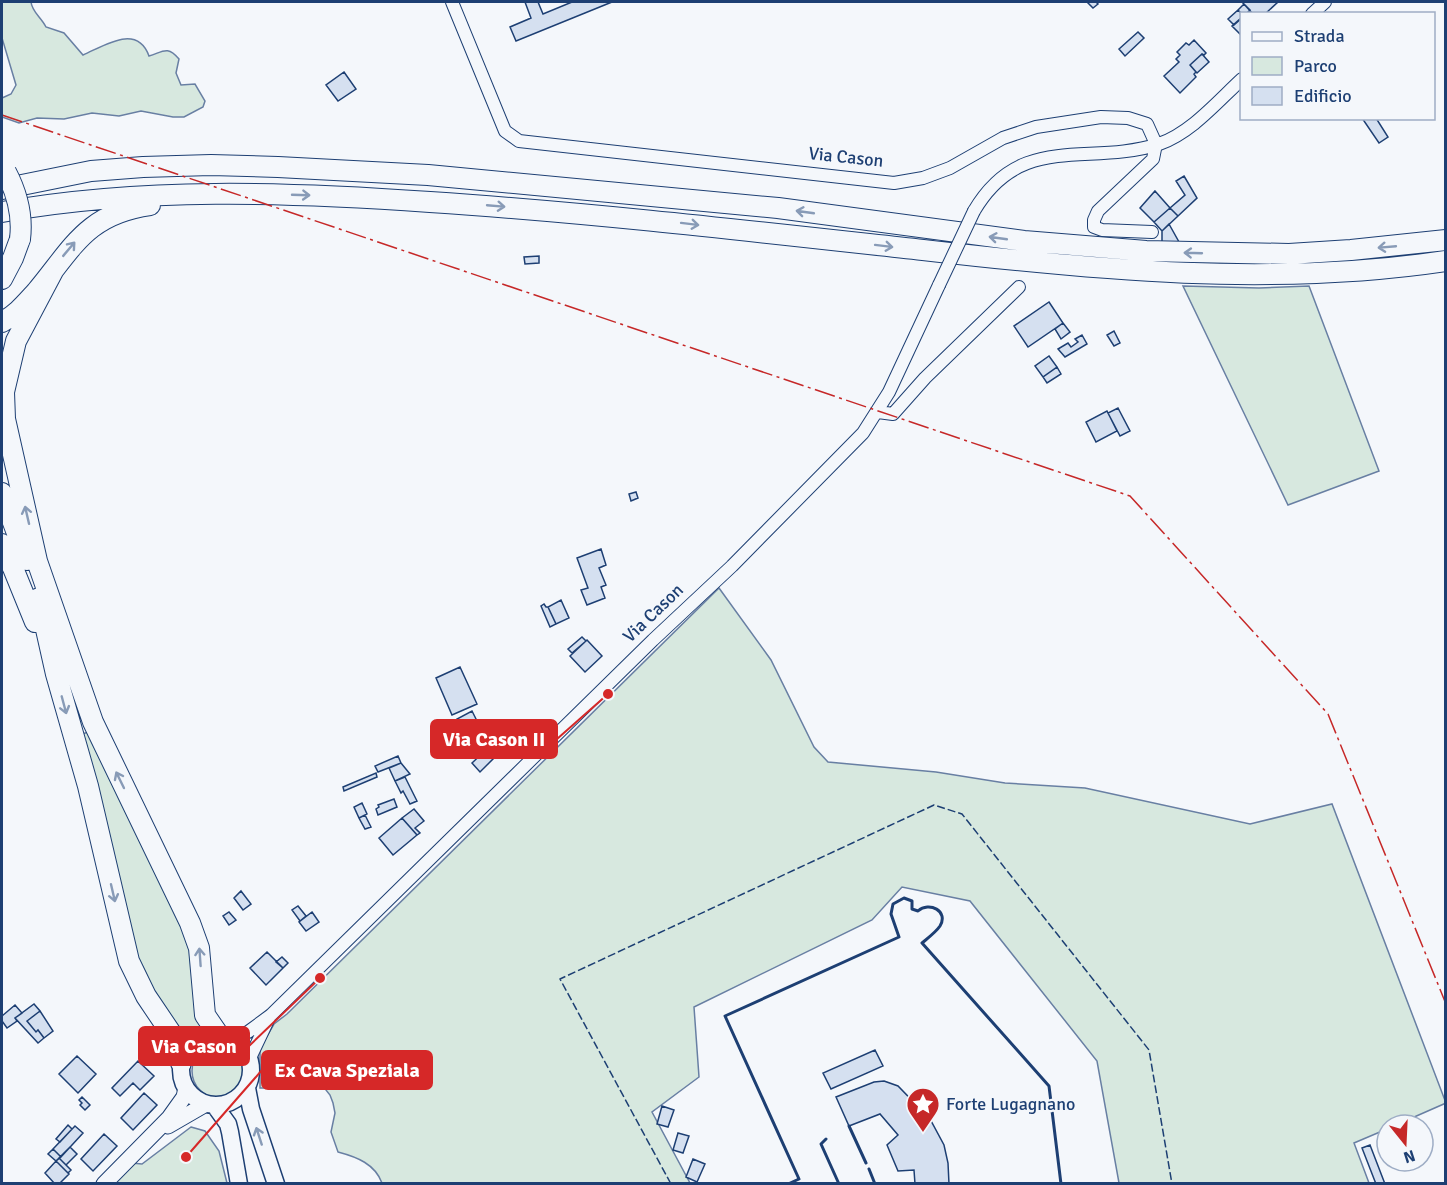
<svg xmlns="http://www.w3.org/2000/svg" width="1447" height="1185" font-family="Signika,sans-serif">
	<rect width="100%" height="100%" fill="#f4f7fb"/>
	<path fill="#d7e8df" stroke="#687fa3" stroke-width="1.5" d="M2 2H31C32 12 41 17 46 27L64 33 83 55C104 46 137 23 149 56 163 52 167 45 179 59L176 73 181 85 195 84 205 101 203 107 184 117H173L141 111 119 116 92 113 64 119 37 118 19 123 2 117V98L11 94 16 85 2 38Z
		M1183 286 1259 288 1309 286 1379 471 1288 505Z
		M719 588 771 660 814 747 828 762 936 772 1005 783 1085 788 1250 824 1332 804 1446 1103 1396 1125H1387V1129L1354 1143 1369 1183H1119L1097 1061 970 901 902 887 872 920 694 1007 699 1077 652 1112 690 1183H382C375 1164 357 1157 338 1152L331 1132 335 1113 333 1103 330 1095 315 1076 303 1070 289 1072 278 1078 270 1088H260V1048L274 1024 287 1014Z
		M92 730 187 931 208 1029 186 1042 162 1011 140 967 83 734Z
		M192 1071a27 27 0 1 1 54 0a27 27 0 1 1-54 0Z
		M191 1127 205 1131 219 1151 227 1183 111 1184 131 1163 142 1164Z"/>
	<path fill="#d5e0f0" stroke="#1d3f73" stroke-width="1.5" d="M525 2H538L543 14 572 2H612L516 41 510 27 531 18Z
		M1087 2H1096L1098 4 1093 8Z
		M1242 2H1278L1265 14H1253Z
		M1244 4 1250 10 1246 14H1242L1238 10Z
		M1238 10 1242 14V18L1234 25 1228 19Z
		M1240 19 1242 20 1241 35 1232 26Z
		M1138 32 1144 38 1125 56 1119 49Z
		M1194 40 1206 53 1204 55 1202 54 1190 65 1196 72 1194 74 1196 77 1180 93 1164 76 1179 62 1176 59 1180 55 1177 52 1186 43 1189 45Z
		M1202 54 1209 62 1197 73 1190 65Z
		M344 72 356 89 338 101 326 85Z
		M1362 118H1376L1388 137 1379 143Z
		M1184 176 1197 198 1178 216 1170 208 1185 195 1176 181Z
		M1155 191 1170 208 1154 222 1140 208Z
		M1170 208 1178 216 1162 231 1154 222Z
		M1169 224 1179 242H1162V231Z
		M539 256V263L525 264 524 257Z
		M1049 302 1063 323 1028 347 1014 326Z
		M1063 323 1070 332 1061 339 1055 329Z
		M1114 331 1120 343 1114 346 1107 335Z
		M1082 335 1087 344 1065 357 1058 349 1068 343 1071 347 1078 342 1075 339Z
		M1049 356 1057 367 1043 377 1035 366Z
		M1057 367 1061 374 1047 383 1043 377Z
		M1118 408 1130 431 1120 436 1108 413Z
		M1107 411 1117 431 1096 442 1086 422Z
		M636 492 638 498 631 501 629 494Z
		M601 549 606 565 599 568 606 585 601 587 605 598 587 605 581 590 588 588 577 558Z
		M561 600 569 618 556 624 548 607Z
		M544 604 546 607H548L556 624 550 627 541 606Z
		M582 637 586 641 572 653 568 649Z
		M587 640 602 656 585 672 570 656Z
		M460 667 477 704 452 715 436 678Z
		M472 711 477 721 464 731 457 719Z
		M490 746 498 754 480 772 472 763Z
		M398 756 401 763 378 772 375 766Z
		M401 763 410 774 395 781 389 768Z
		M376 773 377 777 344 791 343 787Z
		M405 777 417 801 410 804 403 791 401 793 395 781Z
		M394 799 397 807 378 815 376 809 379 807 378 805Z
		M362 803 367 814 359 818 354 807Z
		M414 809 424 821 415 828 420 833 417 835 402 818Z
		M365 815 371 827 365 829 359 818Z
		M402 818 417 835 393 855 379 838Z
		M241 891 251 904 243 910 234 898Z
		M298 906 306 916 300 921 292 910Z
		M229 912 236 920 229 925 223 916Z
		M312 912 319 922 306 931 299 922Z
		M267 952 283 968 266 985 250 968Z
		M282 957 288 963 283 968 276 962Z
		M34 1004 40 1011 27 1021 36 1032 38 1030 44 1038 38 1043 15 1018Z
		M15 1005 22 1013 15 1018 17 1021 7 1028 2 1021V1016Z
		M40 1011 53 1031 44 1038 38 1030 36 1032 27 1021Z
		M875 1050 883 1066 831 1089 823 1073Z
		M77 1056 96 1074 78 1093 59 1074Z
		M138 1061 154 1076 140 1090 133 1083 120 1096 112 1088Z
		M884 1081 898 1086 930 1119 944 1145 948 1163 949 1184H915L914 1170 898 1171 887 1145 898 1135 880 1114 849 1126 836 1097 874 1082Z
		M144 1093 157 1105 133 1130 121 1118Z
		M82 1097 90 1105 85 1110 80 1105 82 1103 79 1100Z
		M662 1106 674 1110 668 1127 657 1124Z
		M68 1125 72 1129 60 1142 56 1139Z
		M75 1126 83 1133 61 1157 53 1149Z
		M678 1133 689 1136 683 1153 673 1150Z
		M104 1134 117 1146 93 1171 81 1159Z
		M1370 1145 1385 1184H1376L1362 1148Z
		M70 1147 77 1154 66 1165 59 1158Z
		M53 1149 61 1157 56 1161 48 1154Z
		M59 1158 71 1170 68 1173 56 1161Z
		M693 1159 705 1164 697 1182 686 1177Z
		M56 1161 69 1174 59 1184H55L45 1173Z"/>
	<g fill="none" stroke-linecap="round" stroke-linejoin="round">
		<defs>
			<path id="minor" d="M452 2 505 131 519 141 894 183 923 178 950 168 1003 138 1036 127 1101 117 1128 118 1147 124 1156 144 1153 159 1098 211 1094 220V227L1102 230 1152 232
				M1312 14 1325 2
				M974 211C1021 131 1088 167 1159 144 1191 133 1217 102 1242 79
				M878 412 893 414 925 378 1019 287
				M231 1037 248 1032 271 1015 653 640 732 566 863 433 889 392 939 285
				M250 1058 269 1018"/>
			<path id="tertiary" d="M168 1126 206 1104
				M104 1184 169 1118 184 1097 186 1088"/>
			<path id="secondary" d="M181 1070a35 35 0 1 1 70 0a35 35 0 1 1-70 0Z
				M247 1088 251 1109 276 1184
				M215 1106 228 1124 230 1132 239 1184"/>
			<path id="trunk" d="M2 189 91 171 143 167 211 165 278 167 428 175 778 208 1024 241 1146 251 1289 254 1351 250 1446 240
				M2 212C143 187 287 192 430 202 595 213 759 232 923 250 1096 270 1272 287 1446 261
				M53 271 16 341 4 392 5 419 37 561 93 722 190 923 199 948 205 1015 218 1034
				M2 279 13 258 20 239
				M2 322C16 315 25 304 36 292 73 248 86 214 150 205
				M2 493 27 560
				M2 544 13 568 35 622
				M39 598 56 674 88 786 129 961 146 996 177 1042 182 1053 181 1063"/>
		</defs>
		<use href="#minor" stroke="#1d3f73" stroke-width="14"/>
		<use href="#tertiary" stroke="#1d3f73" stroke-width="17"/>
		<use href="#secondary" stroke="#1d3f73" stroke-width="19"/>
		<use href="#trunk" stroke="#1d3f73" stroke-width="22"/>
		<use href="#minor" stroke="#f4f7fb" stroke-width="12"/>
		<use href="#tertiary" stroke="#f4f7fb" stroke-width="15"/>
		<use href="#secondary" stroke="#f4f7fb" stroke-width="16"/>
		<use href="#trunk" stroke="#f4f7fb" stroke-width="20"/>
		<defs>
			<path id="minor-bridge" d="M939 285 974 211"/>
			<path id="trunk-bridge" d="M6 172C17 193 23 215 20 239"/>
		</defs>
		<use href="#minor-bridge" stroke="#1d3f73" stroke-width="14" stroke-linecap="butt"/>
		<use href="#trunk-bridge" stroke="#1d3f73" stroke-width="22" stroke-linecap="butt"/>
		<use href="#minor-bridge" stroke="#f4f7fb" stroke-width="12"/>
		<use href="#trunk-bridge" stroke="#f4f7fb" stroke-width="20"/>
		<path stroke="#1d3f73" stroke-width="1.5" stroke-dasharray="8 3" stroke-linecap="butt" d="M671 1184 560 979 934 805 962 814 1149 1050 1172 1184"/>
		<path stroke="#1d3f73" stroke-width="3" d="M849 1126 866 1163
			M826 1139 821 1144 839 1184
			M869 1169 875 1184
			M788 1184 799 1179 725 1016 899 937 891 914 893 904 904 898 912 901V909L918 911C929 901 949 911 940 926 936 932 928 938 922 943L1049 1086 1061 1184"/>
		<path stroke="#c62828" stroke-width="1.5" stroke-dasharray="21 4.5 3 4.5" stroke-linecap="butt" d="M2 115 1130 496 1328 714 1446 1004"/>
	</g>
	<defs><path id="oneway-shaft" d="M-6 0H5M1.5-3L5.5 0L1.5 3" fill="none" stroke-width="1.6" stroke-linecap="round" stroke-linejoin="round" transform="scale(1.5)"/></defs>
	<g stroke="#889bb7">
		<use href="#oneway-shaft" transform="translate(301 195) rotate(2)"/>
		<use href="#oneway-shaft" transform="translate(496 206) rotate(5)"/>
		<use href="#oneway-shaft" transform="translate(805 212) rotate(-172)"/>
		<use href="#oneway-shaft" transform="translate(690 224) rotate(7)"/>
		<use href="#oneway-shaft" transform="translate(998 238) rotate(-172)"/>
		<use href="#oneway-shaft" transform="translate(884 246) rotate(7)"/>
		<use href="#oneway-shaft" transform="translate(1387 247) rotate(175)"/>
		<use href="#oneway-shaft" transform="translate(69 249) rotate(-50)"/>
		<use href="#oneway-shaft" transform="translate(1193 253) rotate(-178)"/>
		<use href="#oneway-shaft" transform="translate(27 515) rotate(-103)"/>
		<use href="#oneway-shaft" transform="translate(64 705) rotate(75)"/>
		<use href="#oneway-shaft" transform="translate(120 780) rotate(-116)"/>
		<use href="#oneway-shaft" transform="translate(113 893) rotate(77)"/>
		<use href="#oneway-shaft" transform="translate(200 957) rotate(-94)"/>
		<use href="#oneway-shaft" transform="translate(259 1136) rotate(-108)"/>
	</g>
	<defs>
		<symbol id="sight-pin" viewBox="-11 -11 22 30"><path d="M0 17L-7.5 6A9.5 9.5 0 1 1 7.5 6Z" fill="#c62828" stroke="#f4f7fb"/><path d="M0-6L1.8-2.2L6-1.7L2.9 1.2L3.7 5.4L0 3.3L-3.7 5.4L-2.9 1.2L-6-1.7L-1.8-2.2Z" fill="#fff"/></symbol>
	</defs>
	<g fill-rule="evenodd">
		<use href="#sight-pin" x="904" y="1085" width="38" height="52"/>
	</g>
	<g text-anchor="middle" stroke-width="4.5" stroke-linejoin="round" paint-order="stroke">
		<g font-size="18" fill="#1d3f73" stroke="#f4f7fb">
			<text transform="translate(846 157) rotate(6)" y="6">Via Cason</text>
			<text transform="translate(653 613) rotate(-44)" y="6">Via Cason</text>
		</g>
		<g font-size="18" fill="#1d3f73" stroke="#f4f7fb" text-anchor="start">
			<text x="946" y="1110">Forte Lugagnano</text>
		</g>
	</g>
	<path fill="none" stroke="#d62828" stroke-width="2" d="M608 694L557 739M320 978L249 1046M186 1157L262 1070"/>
	<g fill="#d62828" stroke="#f4f7fb" stroke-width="2">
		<circle cx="608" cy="694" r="6"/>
		<circle cx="320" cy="978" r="6"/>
		<circle cx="186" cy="1157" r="6"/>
	</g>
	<g fill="#d62828" stroke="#d62828" stroke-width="2">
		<rect x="431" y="720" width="126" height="38" rx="6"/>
		<rect x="139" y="1027" width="110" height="38" rx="6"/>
		<rect x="262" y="1051" width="170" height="38" rx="6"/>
	</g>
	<g font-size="20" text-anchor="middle" font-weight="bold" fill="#fff">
		<text x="494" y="746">Via Cason II</text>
		<text x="194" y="1053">Via Cason</text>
		<text x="347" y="1077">Ex Cava Speziala</text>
	</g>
	<rect width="1447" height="1185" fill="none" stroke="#1d3f73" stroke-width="6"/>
	<rect x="1240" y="12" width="195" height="108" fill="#f4f7fb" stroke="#9eadc5" stroke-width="1.5"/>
	<rect x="1252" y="32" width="30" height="9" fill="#f4f7fb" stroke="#9eadc5" stroke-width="1.5"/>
	<text x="1294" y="42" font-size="18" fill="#1d3f73">Strada</text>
	<rect x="1252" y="57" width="30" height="18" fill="#d7e8df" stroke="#9eadc5" stroke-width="1.5"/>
	<text x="1294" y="72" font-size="18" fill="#1d3f73">Parco</text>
	<rect x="1252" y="87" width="30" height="18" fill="#d5e0f0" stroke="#9eadc5" stroke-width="1.5"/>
	<text x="1294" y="102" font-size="18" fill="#1d3f73">Edificio</text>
	<g transform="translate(1405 1143) rotate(162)"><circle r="28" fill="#f4f7fb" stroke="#9eadc5" stroke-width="1.5"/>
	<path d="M0-4.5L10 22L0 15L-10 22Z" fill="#c62828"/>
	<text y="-9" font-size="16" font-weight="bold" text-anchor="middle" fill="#1d3f73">N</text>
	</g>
</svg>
